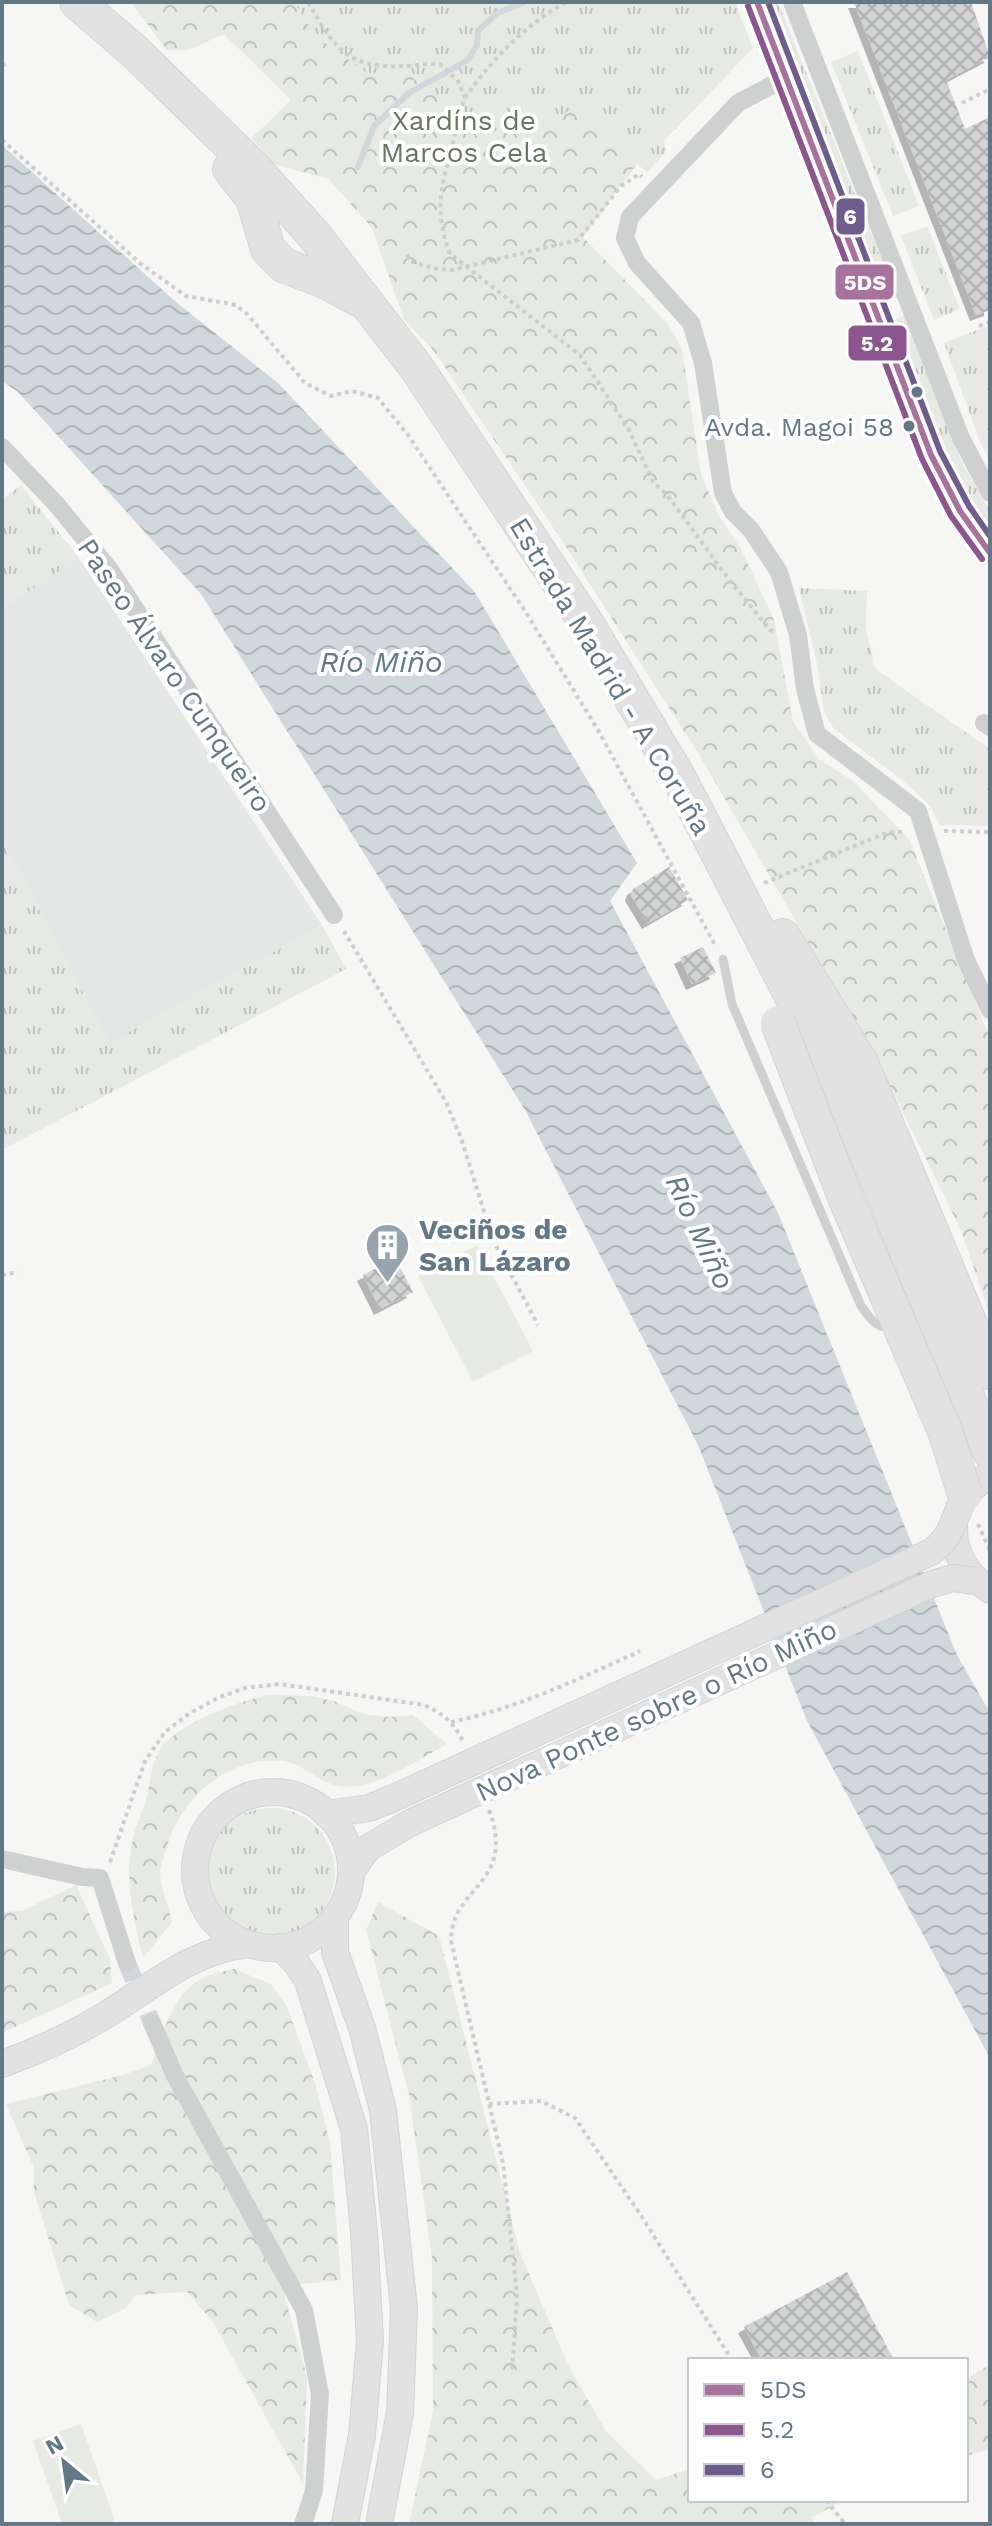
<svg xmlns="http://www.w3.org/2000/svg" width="992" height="2526" font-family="'Work Sans',sans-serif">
	<defs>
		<pattern id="grass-tufts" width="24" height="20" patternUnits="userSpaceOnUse" patternTransform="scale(2)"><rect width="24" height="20" fill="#e6eae3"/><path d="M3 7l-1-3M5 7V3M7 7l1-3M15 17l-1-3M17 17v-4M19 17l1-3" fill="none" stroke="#bec2be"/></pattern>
		<pattern id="forest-crowns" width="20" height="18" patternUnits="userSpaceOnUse" patternTransform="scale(2)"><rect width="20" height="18" fill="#e6eae3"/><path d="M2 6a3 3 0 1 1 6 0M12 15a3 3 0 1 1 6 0" fill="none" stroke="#bec2be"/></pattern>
		<pattern id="water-waves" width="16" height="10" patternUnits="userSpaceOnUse" patternTransform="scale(2)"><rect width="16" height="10" fill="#d0d8db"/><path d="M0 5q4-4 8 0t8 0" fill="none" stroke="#acb4b7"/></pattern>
		<pattern id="building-cross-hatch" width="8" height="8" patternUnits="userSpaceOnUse" patternTransform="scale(2)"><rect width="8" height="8" fill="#d1d2d2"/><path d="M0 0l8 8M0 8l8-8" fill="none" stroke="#adafb0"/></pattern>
		<filter id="shadow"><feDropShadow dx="-6" dy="6" stdDeviation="0" flood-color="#0004"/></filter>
	</defs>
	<rect width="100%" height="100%" fill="#f6f6f5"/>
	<path fill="#e5e6e6" d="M79 558 322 925 109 1043 2 839V608Z"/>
	<path fill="url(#grass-tufts)" d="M131 2H735L753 48 664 141 666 152 647 172 637 164 583 236 404 319 372 228 329 179 274 164 252 138 291 100 224 34 188 50H167Z
		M765 2H778L897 298 883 303Z
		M858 51 919 206 893 216 831 62Z
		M927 226 960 309 934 320 901 236Z
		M904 316 962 463 990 510V536L961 496 940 448 890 321Z
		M990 325V461L979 439 944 343Z
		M21 485 79 558 2 608V500Z
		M799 588 867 591C867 606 864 624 868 639 871 650 874 652 872 664L881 673 990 749V826L940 825 930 806 902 780 834 729 824 712 817 664Z
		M2 839 109 1043 322 925 346 969 2 1150Z
		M207 1872a64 64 0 1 1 128 0a64 64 0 1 1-128 0Z"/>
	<path fill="url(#forest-crowns)" d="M131 2H295L314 35 367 73 408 74 482 133 545 123 589 101 637 163 583 237 668 324 682 349 701 474 718 514 741 549 774 620 793 721 819 759 853 781 909 839 990 1038V1316L961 1230 877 1060 698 753 557 533 434 351 404 319 372 228 329 179 274 164 252 138 291 100 224 34 188 50H167Z
		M268 1695 311 1696 334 1701 363 1714 387 1717 413 1715 447 1744C416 1760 376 1791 339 1786 319 1783 302 1763 283 1761 228 1755 179 1799 166 1850 164 1857 160 1867 160 1874 161 1889 169 1907 172 1922L143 1958C134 1920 124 1881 132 1843 135 1826 143 1812 147 1796 151 1777 152 1754 168 1740 194 1718 236 1702 268 1695Z
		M76 1885 110 1959 112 1983 2 2033V1912L22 1911Z
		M378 1902 439 1936 520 2253 570 2369 606 2431 656 2480 690 2469V2500H844L811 2518 816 2524H409L433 2411 432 2258 409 2095 366 1930Z
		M234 1969 271 1984 287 2007 315 2083 330 2143 341 2280 282 2286 307 2377 303 2484 213 2322 187 2292 135 2295 126 2308 97 2322 69 2305 34 2192V2168L6 2104 123 2075 151 2065C163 2036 172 1992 203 1978 213 1973 224 1971 234 1969Z
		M990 2365V2449L966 2456V2378Z"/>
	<path fill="#e6eae3" d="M477 1245 533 1351 473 1382 418 1276Z
		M81 2424 115 2521 107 2524H62L33 2441Z"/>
	<path fill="url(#water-waves)" d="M2 145 177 303 278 383 474 591 637 863 610 901 778 1213 957 1655 990 1713V2058L807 1721 698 1445 525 1110 201 594 18 392 2 381Z"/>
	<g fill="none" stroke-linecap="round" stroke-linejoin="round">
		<path stroke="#d0d8db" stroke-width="6" d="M358 167 374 126 409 93 468 60 477 45 478 31 497 13 525 2"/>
	</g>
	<path fill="url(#building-cross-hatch)" filter="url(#shadow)" d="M854 2H971L990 57 946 80 965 129 990 117V310L976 315Z
		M669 867 688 900 648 923 631 895 633 889Z
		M703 947 716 973 692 984 680 958Z
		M395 1258 413 1292 380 1309 363 1275Z
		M847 2272 894 2360H762L744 2327Z"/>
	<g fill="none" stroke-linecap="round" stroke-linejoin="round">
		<path stroke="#d1d6da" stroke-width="18" stroke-dasharray="18 9" stroke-linecap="butt" d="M127 1963 152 2023"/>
		<defs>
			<path id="secondary" d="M965 1494 990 1474
				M954 1528C954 1556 967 1575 990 1590
				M195 1870a78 78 0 1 1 156 0a78 78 0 1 1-156 0Z
				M326 1814 369 1808 398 1796
				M351 1872 368 1848 410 1823
				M335 1918V1952L362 2028 383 2110 404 2309 400 2413 379 2524
				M281 1947 297 1964 308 1981 354 2129 364 2232 370 2341 362 2435 345 2524
				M2 2064C35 2052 68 2037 99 2019 150 1989 185 1953 247 1944"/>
			<path id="highway" d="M77 2 134 51 252 166 314 235 416 367 585 621 679 778 840 1089 990 1452
				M230 169 253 198 268 249 283 265 325 281 359 299
				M783 936 861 1063 990 1372"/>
		</defs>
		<use href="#secondary" stroke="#d1d3d4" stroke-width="28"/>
		<use href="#highway" stroke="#d3d4d4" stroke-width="36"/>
		<path stroke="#cccdce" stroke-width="4" stroke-dasharray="4 4" stroke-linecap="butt" d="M308 2C334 47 346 69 404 66 416 66 428 62 441 65L458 81 465 98C458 115 456 130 452 147 441 186 434 214 450 254L580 355 629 430 653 482 668 496 727 577 770 630 777 632
			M2 66 6 64
			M465 98C492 59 524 26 566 2
			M962 103 990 89
			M2 140 141 264 186 296 236 305 247 314 305 383 331 396 352 391 378 398 408 435 525 611 598 730 716 947
			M407 255 410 261 432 268 452 270 578 240 621 186 639 174 642 177
			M979 326 990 322
			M944 831 990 832
			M764 883 889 832H905
			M344 931 446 1102 461 1138 493 1240 538 1325
			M2 1275 18 1272
			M978 1524 990 1551
			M451 1722C518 1708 579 1679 640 1651
			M489 1810C517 1885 451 1885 451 1941L503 2163 517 2295 512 2374
			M110 1862 145 1761 165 1732 190 1713 220 1697 245 1688 279 1684 424 1705C442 1713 455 1723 463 1742
			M489 2104 541 2101 575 2118 640 2214 732 2360
			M826 2500 845 2524"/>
		<path stroke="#cfd1d1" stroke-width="9" d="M723 959 732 1004 861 1306C870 1318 877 1331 893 1326"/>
		<path stroke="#cfd1d1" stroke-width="18" d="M757 2 931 455 960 511 990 553
			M792 2 961 438 990 493
			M787 77 738 103 630 217 625 238 637 263 691 323 703 363 723 493 733 512 751 530 779 572 798 635 805 689 817 734 918 811 966 960 990 1010
			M2 447 57 505 110 570 334 915
			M984 723 990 727
			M2 1859 82 1877 100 1878 127 1963
			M152 2023 175 2076 304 2310 320 2394 314 2491 303 2524"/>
		<use href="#secondary" stroke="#e2e2e3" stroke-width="26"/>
		<use href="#highway" stroke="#e2e2e3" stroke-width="34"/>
		<defs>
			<path id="secondary-bridge" d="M398 1796 931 1552C953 1537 954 1517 965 1494
				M410 1823 932 1584 953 1578 976 1581"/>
			<path id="highway-bridge" d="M778 1023 847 1202 945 1431 965 1494"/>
		</defs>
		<use href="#secondary-bridge" stroke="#d1d3d4" stroke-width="28" stroke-linecap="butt"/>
		<use href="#highway-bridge" stroke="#d3d4d4" stroke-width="36" stroke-linecap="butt"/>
		<use href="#secondary-bridge" stroke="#e2e2e3" stroke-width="26"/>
		<use href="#highway-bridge" stroke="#e2e2e3" stroke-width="34"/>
		<defs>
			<path id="bus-1" d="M757 2 931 455 960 511 990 553"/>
			<path id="bus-2" d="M748 6 922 459 951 516 982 559"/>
			<path id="bus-3" d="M768 2 940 451 969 506 990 536"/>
		</defs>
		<use href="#bus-1" stroke="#fff" stroke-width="12"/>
		<use href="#bus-2" stroke="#fff" stroke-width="12"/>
		<use href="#bus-3" stroke="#fff" stroke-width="12"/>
		<use href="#bus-1" stroke="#a9729d" stroke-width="6"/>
		<use href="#bus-2" stroke="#8d558d" stroke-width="6"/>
		<use href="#bus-3" stroke="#6d5c8c" stroke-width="6"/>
	</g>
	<defs>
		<symbol id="building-pin" viewBox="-11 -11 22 30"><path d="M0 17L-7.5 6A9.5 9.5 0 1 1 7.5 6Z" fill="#96a4ae" stroke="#fff"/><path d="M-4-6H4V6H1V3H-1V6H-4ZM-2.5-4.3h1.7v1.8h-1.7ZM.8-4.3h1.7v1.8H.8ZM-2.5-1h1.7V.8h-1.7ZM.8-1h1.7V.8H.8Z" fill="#fff"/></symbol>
	</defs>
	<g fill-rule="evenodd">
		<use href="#building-pin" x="362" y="1220" width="51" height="69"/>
	</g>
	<g fill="#637887" stroke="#fff" stroke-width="3">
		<circle cx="917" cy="392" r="7"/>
		<circle cx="909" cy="426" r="7"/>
	</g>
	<g text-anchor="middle" stroke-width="8" stroke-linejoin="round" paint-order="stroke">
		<g font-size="26" fill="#637887" stroke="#fff" text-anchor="end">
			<text x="894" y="436">Avda. Magoi 58</text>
		</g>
		<g font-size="28" fill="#65795f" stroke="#fff">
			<text x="464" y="130">Xardíns de<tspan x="464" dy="32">Marcos Cela</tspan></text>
		</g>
		<g font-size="28" fill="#637887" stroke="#fff">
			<text transform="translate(175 675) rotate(56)" y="10">Paseo Álvaro Cunqueiro</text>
			<text transform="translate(611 676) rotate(59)" y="10">Estrada Madrid - A Coruña</text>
			<text transform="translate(656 1710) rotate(-25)" y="10">Nova Ponte sobre o Río Miño</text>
		</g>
		<g font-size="28" font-weight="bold" fill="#637887" stroke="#fff" text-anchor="start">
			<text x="419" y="1239">Veciños de<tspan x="419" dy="32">San Lázaro</tspan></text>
		</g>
		<g font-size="30" font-style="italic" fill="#5f7a83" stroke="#fff">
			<text x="381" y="672">Río Miño</text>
			<text transform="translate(700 1232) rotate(65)" y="10">Río Miño</text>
		</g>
	</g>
	<g stroke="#fff" stroke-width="3">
		<rect x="835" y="197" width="31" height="39" rx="8" fill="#6d5c8c"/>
		<rect x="834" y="263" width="61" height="38" rx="8" fill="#a9729d"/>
		<rect x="847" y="324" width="61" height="38" rx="8" fill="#8d558d"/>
	</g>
	<g font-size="22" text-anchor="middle" font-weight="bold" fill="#fff">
		<text x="850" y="224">6</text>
		<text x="865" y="290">5DS</text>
		<text x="877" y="351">5.2</text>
	</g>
	<rect width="992" height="2526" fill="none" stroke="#637887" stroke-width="8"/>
	<rect x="688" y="2358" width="280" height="144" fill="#ffffff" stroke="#c1c9cf" stroke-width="2"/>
	<rect x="704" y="2384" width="40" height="12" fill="#a9729d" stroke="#c1c9cf" stroke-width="2"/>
	<text x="760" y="2398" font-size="24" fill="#637887">5DS</text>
	<rect x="704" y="2424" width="40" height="12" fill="#8d558d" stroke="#c1c9cf" stroke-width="2"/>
	<text x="760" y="2438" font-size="24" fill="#637887">5.2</text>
	<rect x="704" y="2464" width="40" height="12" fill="#6d5c8c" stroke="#c1c9cf" stroke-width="2"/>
	<text x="760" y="2478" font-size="24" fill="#637887">6</text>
	<g transform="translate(64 2462) rotate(331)" stroke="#ffffff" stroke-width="6" paint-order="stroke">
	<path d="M0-6L14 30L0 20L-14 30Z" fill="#637887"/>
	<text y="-12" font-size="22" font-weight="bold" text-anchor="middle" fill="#637887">N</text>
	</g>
</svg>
